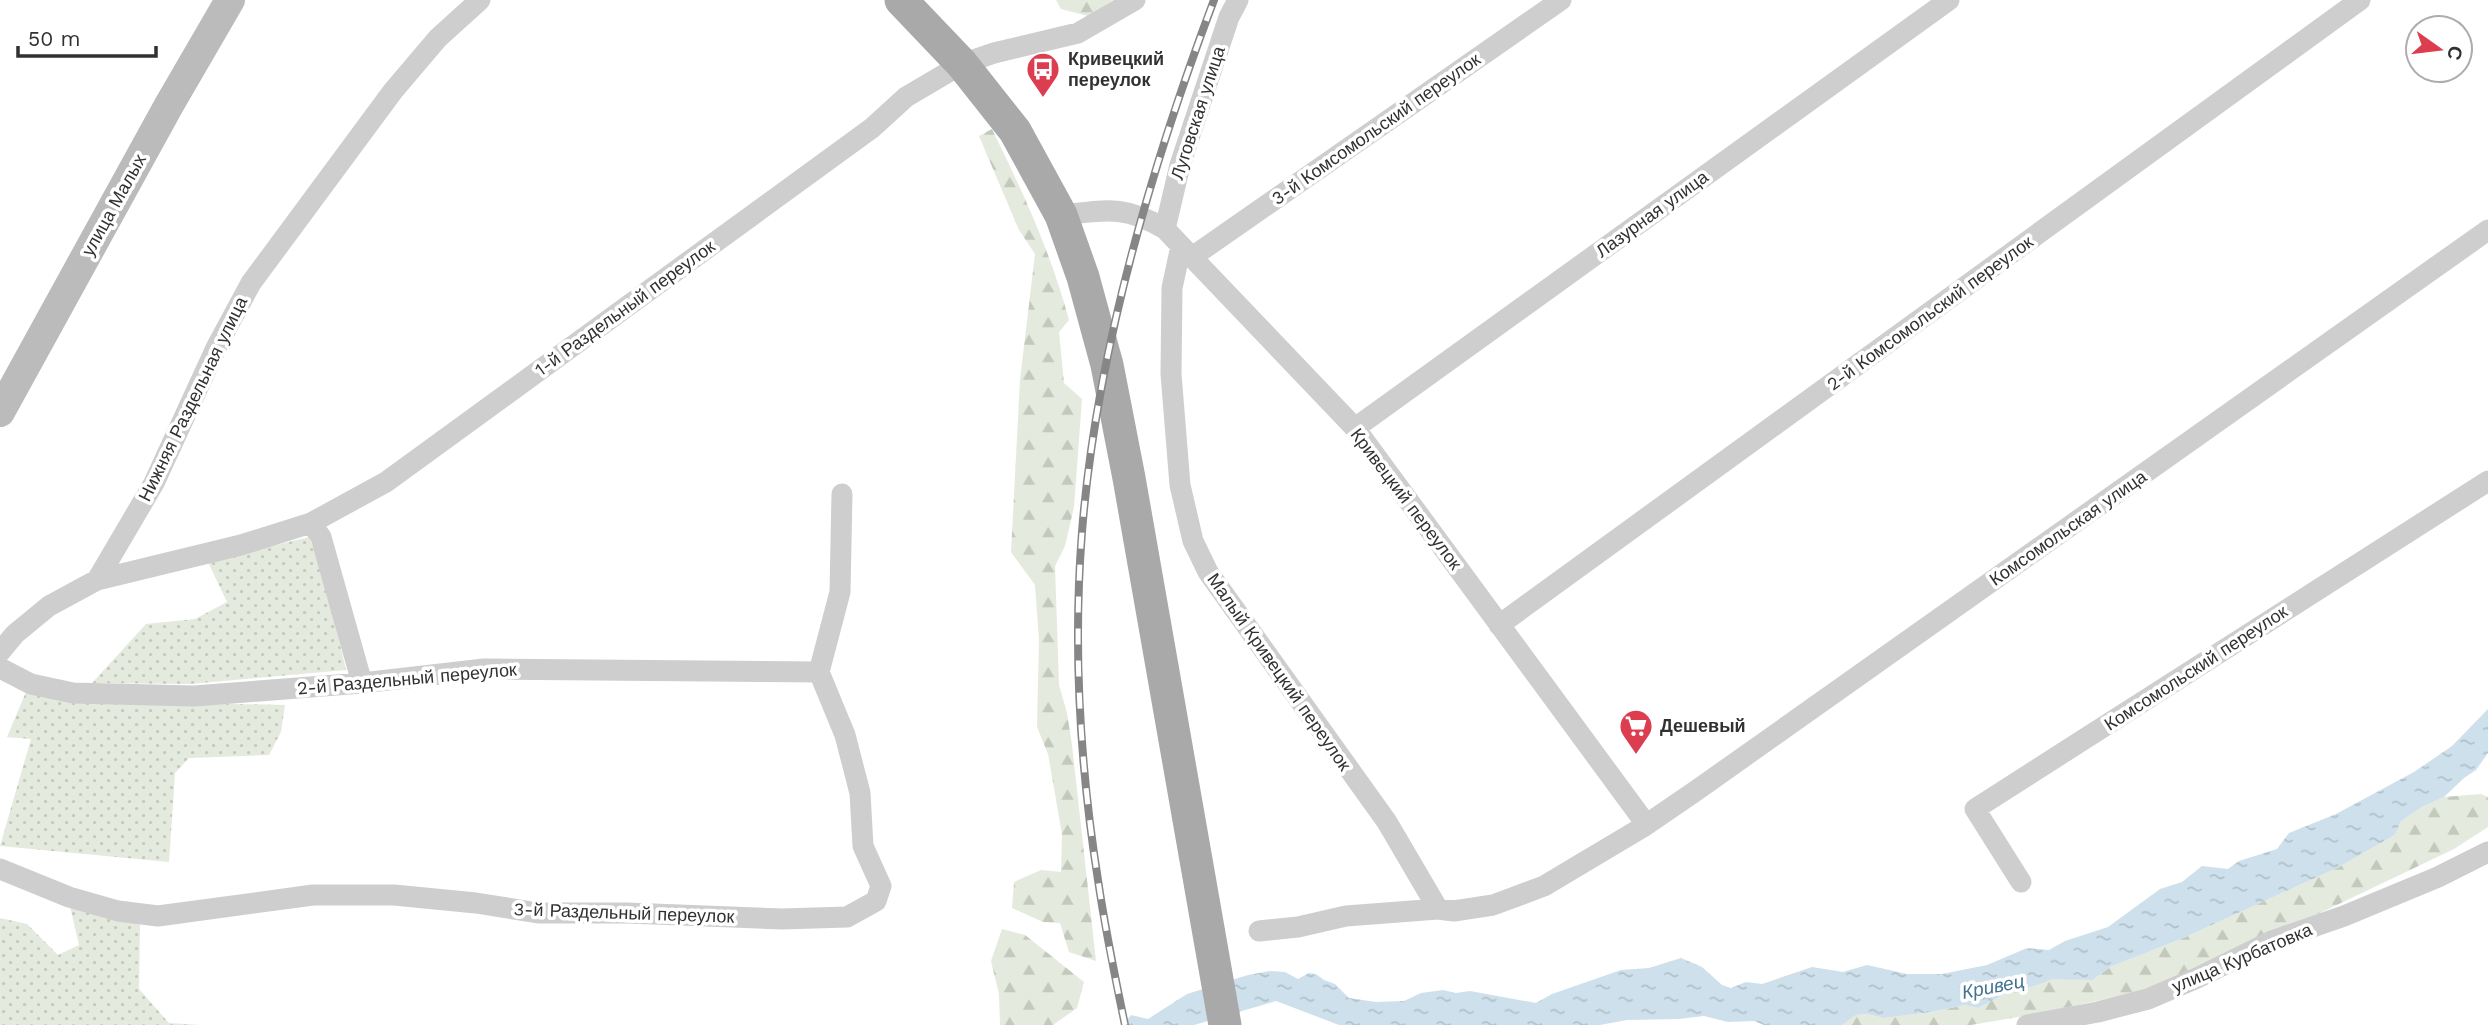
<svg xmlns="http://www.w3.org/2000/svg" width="2488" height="1025" font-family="'Work Sans',sans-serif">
	<defs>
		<pattern id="grass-dots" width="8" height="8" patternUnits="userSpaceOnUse" patternTransform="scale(1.75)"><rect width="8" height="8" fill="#e4eadd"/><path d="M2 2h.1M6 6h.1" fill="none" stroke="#c4c9be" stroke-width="1.8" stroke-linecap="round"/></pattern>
		<pattern id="forest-firs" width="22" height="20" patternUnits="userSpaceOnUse" patternTransform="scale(1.75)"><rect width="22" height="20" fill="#e4eadd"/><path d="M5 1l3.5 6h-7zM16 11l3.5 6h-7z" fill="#c4c9be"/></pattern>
		<pattern id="water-ripples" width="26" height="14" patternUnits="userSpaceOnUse" patternTransform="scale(1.75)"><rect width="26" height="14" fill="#cde0eb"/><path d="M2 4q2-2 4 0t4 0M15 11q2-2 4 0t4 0" fill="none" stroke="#b0c1ca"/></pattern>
	</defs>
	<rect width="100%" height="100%" fill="#fff"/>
	<path fill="url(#grass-dots)" d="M309 537 323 570 346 670 190 684 92 683 146 624 195 619 227 602 208 562Z
		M26 692 97 701 285 705 281 732 269 755 189 758 175 773 169 862 0 846 31 739 7 737Z
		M69 902 140 922 139 989 169 1023 200 1025H0V918L27 924 58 955 79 945Z"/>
	<path fill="url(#forest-firs)" d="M1056 0H1113L1088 16 1061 9Z
		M992 129C1023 193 1050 250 1069 320L1059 332 1064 383 1082 399 1074 507 1065 546 1055 566 1059 685 1067 713 1072 745 1096 961 1069 952 1060 923 1043 922 1012 908 1014 882 1041 870 1061 872 1062 834 1048 754 1037 727 1039 640 1035 585 1011 552 1020 380 1035 254 1019 230 979 136Z
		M2481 794 2488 797V827L2454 849 2224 959 2138 992 2036 1014 1971 1025H1842L1856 1015 1867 1014 1884 1018 1931 1012 1965 1005 1978 1008 2003 995 2038 985 2052 978 2093 980 2110 967 2181 939 2337 868 2395 835 2401 821 2422 807 2444 797Z
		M1002 929 1025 935 1084 982 1077 1008 1053 1025H1000L999 994 991 961Z"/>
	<path fill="url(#water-ripples)" d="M2488 709V753L2476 770 2464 778 2444 797 2422 807 2401 821 2395 835 2337 868 2181 939 2110 967 2093 980 2052 979 2038 985 2003 995 1978 1008 1965 1005 1931 1012 1884 1018 1867 1014 1856 1015 1842 1025H1764L1754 1021 1728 1022 1704 1016 1679 1019 1627 1020 1600 1025H1339L1276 1001 1194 1025H1123L1131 1015 1148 1019 1187 994 1248 975 1270 971 1285 972 1298 979 1309 973 1316 974 1324 980 1335 984 1349 998 1376 1002 1404 1001 1421 993 1443 990 1456 993 1470 991 1536 1003 1552 994 1621 970 1649 968 1681 958 1702 967 1722 985 1731 988 1746 982 1762 984 1812 967 1843 972 1867 965 1907 974H1942L1987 965 2027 948 2049 950 2065 941 2108 927 2160 889 2182 882 2202 866 2228 869 2239 861 2277 849 2289 833 2336 814 2414 772 2452 746Z"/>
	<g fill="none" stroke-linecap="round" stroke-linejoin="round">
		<path stroke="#cecece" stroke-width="21" d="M1061 215C1106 210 1125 205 1165 229L1355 428 1646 824
			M1165 229 1180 165 1229 17 1238 0
			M1181 246 1172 288 1171 374 1180 485 1193 541 1208 572 1387 822 1438 909
			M1192 257 1561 0
			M1355 428 1949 0
			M311 523 321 537 362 683
			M97 580 241 545 311 523 386 482 872 128 906 97 962 64 994 53 1078 33 1135 0
			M1499 625 2360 0
			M0 652 15 634 49 606 97 580 154 483 217 346 251 283 393 91 438 38 480 0
			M0 668 31 684 73 693 194 696 362 683 484 669 819 672
			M0 869 69 897 118 911 158 916 313 895H394L476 903 538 913H627L782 919 847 917 876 901 881 886 863 846 860 793 845 735 819 672 840 592 842 494
			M2021 882 1975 809 2488 481
			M1259 931 1298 927 1346 916 1438 909 1454 911 1493 905 1544 886 1643 827 1697 790 2488 230
			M2027 1025 2098 1012 2148 999 2197 978 2272 941 2344 916 2438 877 2488 852"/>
		<path stroke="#bbb" stroke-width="30" d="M0 412 169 105 230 0"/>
		<path stroke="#a9a9a9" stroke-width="33" d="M901 0 962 64 1015 131 1061 215 1083 277 1107 365 1129 478 1225 1025"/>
		<defs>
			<path id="rail" d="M1125 1025C1115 977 1105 928 1098 880 1080 766 1073 646 1082 532 1096 354 1151 167 1214 0"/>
		</defs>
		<use href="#rail" stroke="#868686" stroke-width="8"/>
		<use href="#rail" stroke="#fff" stroke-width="5" stroke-dasharray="16" stroke-linecap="butt"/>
	</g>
	<defs>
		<symbol id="bus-pin" viewBox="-11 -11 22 30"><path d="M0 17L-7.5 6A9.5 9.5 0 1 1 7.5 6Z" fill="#dc3e4f" stroke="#fff"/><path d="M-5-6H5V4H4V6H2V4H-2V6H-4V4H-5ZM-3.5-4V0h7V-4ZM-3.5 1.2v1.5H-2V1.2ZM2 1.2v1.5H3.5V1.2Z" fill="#fff"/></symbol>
		<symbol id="supermarket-pin" viewBox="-11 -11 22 30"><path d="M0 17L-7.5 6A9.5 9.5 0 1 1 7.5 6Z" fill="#dc3e4f" stroke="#fff"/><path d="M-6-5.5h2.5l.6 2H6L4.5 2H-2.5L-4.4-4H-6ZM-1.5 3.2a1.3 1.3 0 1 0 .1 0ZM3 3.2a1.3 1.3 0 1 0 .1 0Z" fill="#fff"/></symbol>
	</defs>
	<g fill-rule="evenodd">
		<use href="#bus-pin" x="1024" y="50" width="38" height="52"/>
		<use href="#supermarket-pin" x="1617" y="707" width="38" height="52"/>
	</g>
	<g text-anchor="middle" stroke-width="7" stroke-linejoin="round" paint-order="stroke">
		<g font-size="18" font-weight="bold" fill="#313131" stroke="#fff" text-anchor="start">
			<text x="1068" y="65">Кривецкий<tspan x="1068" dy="21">переулок</tspan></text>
			<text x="1660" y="732">Дешевый</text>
		</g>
		<g font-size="18" fill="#313131" stroke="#fff">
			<text transform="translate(1198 113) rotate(-72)" y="6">Луговская улица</text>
			<text transform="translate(1376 129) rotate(-35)" y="6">3-й Комсомольский переулок</text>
			<text transform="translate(114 205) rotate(-61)" y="6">улица Малых</text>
			<text transform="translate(1652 214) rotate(-36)" y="6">Лазурная улица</text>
			<text transform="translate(625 308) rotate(-36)" y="6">1-й Раздельный переулок</text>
			<text transform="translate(1930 313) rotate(-36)" y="6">2-й Комсомольский переулок</text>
			<text transform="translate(193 399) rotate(-64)" y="6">Нижняя Раздельная улица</text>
			<text transform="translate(1406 499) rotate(53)" y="6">Кривецкий переулок</text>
			<text transform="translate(2068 528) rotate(-35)" y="6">Комсомольская улица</text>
			<text transform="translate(2196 668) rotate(-33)" y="6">Комсомольский переулок</text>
			<text transform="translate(1279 672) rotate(55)" y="6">Малый Кривецкий переулок</text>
			<text transform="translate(407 679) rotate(-5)" y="6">2-й Раздельный переулок</text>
			<text transform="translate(624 913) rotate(2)" y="6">3-й Раздельный переулок</text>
			<text transform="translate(2242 958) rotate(-23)" y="6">улица Курбатовка</text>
		</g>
		<g font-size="19" font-style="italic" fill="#42748f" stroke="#fff">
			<text transform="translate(1993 986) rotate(-11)" y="7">Кривец</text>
		</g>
	</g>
	<g transform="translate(2439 49) rotate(104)"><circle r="33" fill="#ffffff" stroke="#adadad" stroke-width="2"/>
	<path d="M0-5L12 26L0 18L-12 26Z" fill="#dc3e4f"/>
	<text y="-10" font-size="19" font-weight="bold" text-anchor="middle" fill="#313131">С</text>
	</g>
	<path d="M18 46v10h138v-10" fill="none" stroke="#313131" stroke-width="3.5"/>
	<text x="28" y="46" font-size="21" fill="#313131" stroke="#ffffff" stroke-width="5" paint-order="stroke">50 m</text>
</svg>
